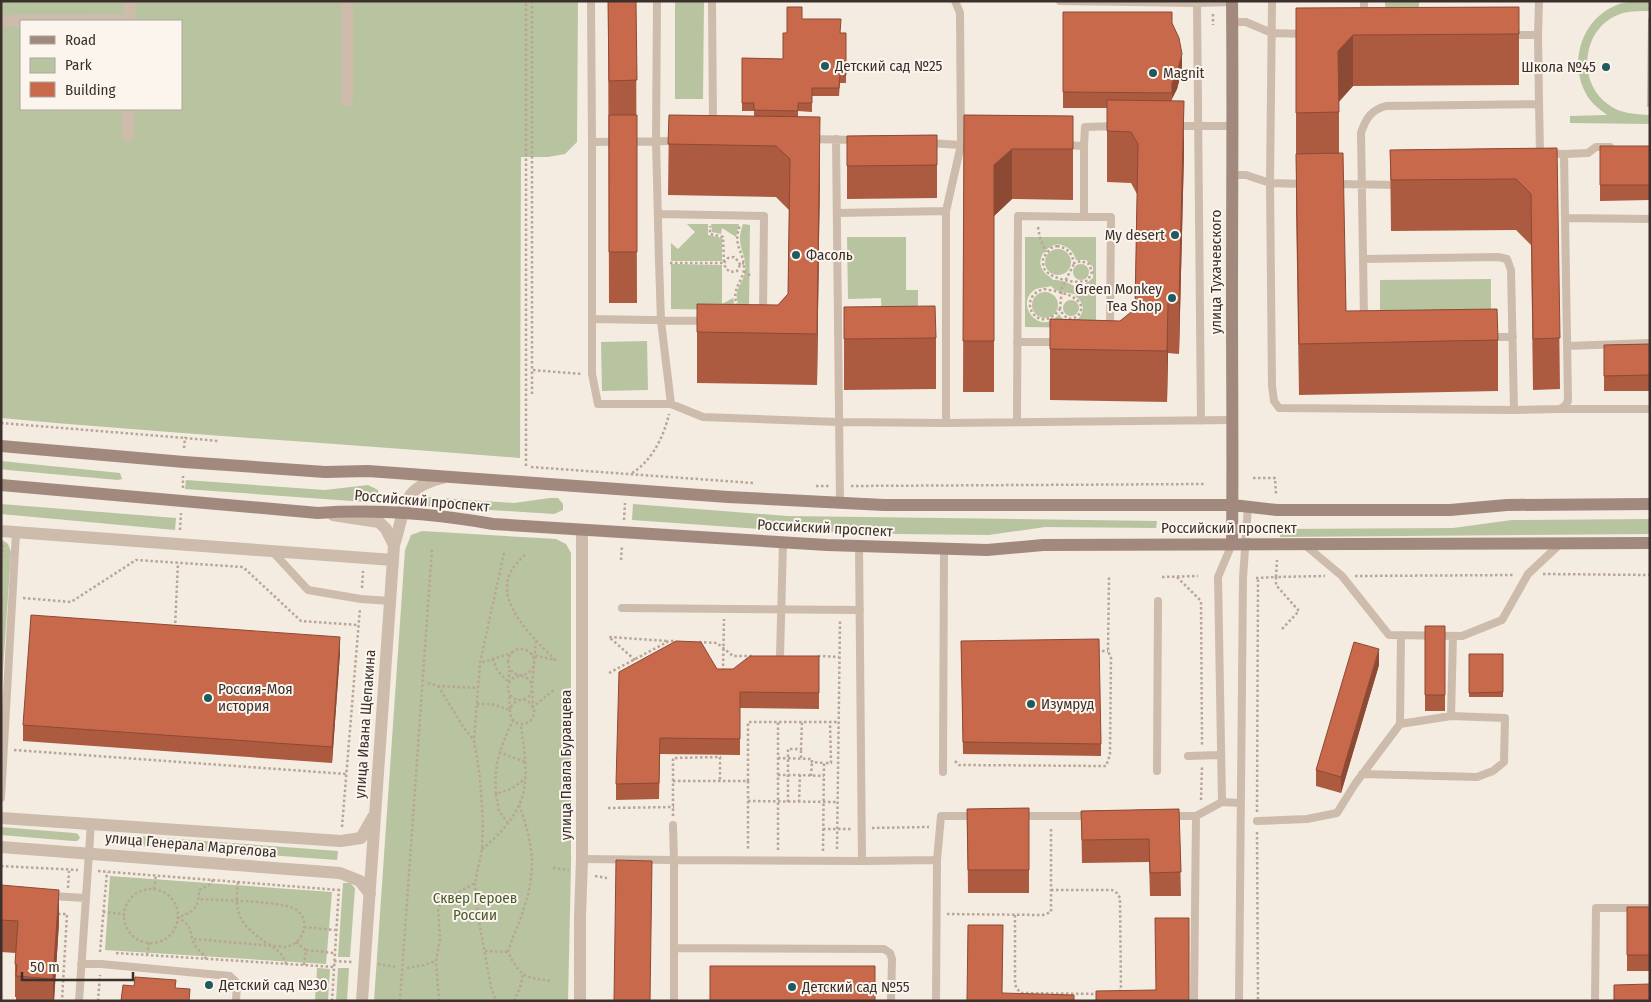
<svg xmlns="http://www.w3.org/2000/svg" width="1651" height="1002" font-family="'Fira Sans Condensed',sans-serif">
	<rect width="100%" height="100%" fill="#f4ebe1"/>
	<path fill="#b8c4a0" fill-rule="evenodd" d="M1 1H578L577 142 565 154 548 157H521L520 458C347 444 174 434 1 418ZM21 21H181V109H21Z
		M675 1H704L703 99H675Z
		M1385 1H1419V9L1386 23Z
		M1650 1V11C1641 11 1632 11 1623 13 1582 25 1575 82 1609 105 1621 114 1635 114 1650 115V124L1570 123V116L1607 115C1601 110 1595 106 1590 100 1566 67 1580 18 1619 4 1629 1 1639 1 1650 1Z
		M1648 18H1650V107H1647Z
		M687 224H708V235L722 238V261H671V243L678 249 695 232Z
		M711 224H739L736 237 722 228 721 234 712 232Z
		M743 224 750 225 749 310 739 308C732 286 743 287 745 271 748 253 734 248 743 224Z
		M847 237H906V290H918V321H882L881 298 848 299Z
		M1025 237H1096V328L1025 327ZM1057 244C1068 246 1073 250 1076 260H1086L1093 267V278L1085 284 1080 285 1081 290C1074 285 1062 279 1053 280 1050 276 1047 276 1044 272 1035 260 1044 248 1057 244ZM1051 286 1055 290 1078 295 1075 296C1084 302 1085 310 1079 318 1071 322 1064 322 1059 314 1041 338 1012 303 1036 289 1041 287 1046 288 1051 286Z
		M1045 262a13 13 0 1 1 26 0a13 13 0 1 1-26 0Z
		M1073 272a8 8 0 1 1 16 0a8 8 0 1 1-16 0Z
		M671 264 722 265V304L733 298 736 310 671 309Z
		M1491 279V320L1380 321V280Z
		M1032 305a13 13 0 1 1 26 0a13 13 0 1 1-26 0Z
		M1063 308a8 8 0 1 1 16 0a8 8 0 1 1-16 0Z
		M647 341 648 390 602 391 601 342Z
		M1 461 120 473 122 479 118 480 8 470 1 469Z
		M186 480 325 490 368 485 378 490V494L375 499 366 502 185 489Z
		M426 497 514 503 550 498H558L563 504V510L554 514 428 506 424 503Z
		M1 504 176 518 175 530 1 514Z
		M633 504 787 516 1157 521 1156 528 1045 527 989 535 899 534 775 530 632 520Z
		M1650 519V534L1280 537V529L1453 528 1512 520Z
		M422 531 556 539 566 544 571 553V865L568 1001H374L405 550 411 535Z
		M1 539 8 544 11 552 1 700Z
		M1 827 74 833 78 834 80 838 77 841H73L1 835Z
		M111 834 338 851V852L337 860 111 844 106 839Z
		M110 876 332 892 326 964 105 950Z
		M343 883H350L355 888 350 957H338Z
		M317 968 330 969 328 1001H315Z
		M338 968H349L347 1001H336Z"/>
	<g fill="none" stroke-linecap="round" stroke-linejoin="round">
		<path stroke="#b9a596" stroke-width="2.5" stroke-dasharray="2.5 2.5" stroke-linecap="butt" d="M532 1V370L582 374
			M1213 14V25
			M1038 227 1040 238 1046 252
			M1057 246C1068 248 1072 253 1074 263L1081 261 1089 264 1092 272 1088 280C1079 285 1051 279 1045 270 1043 266 1043 262 1043 258L1051 248Z
			M670 263H724L723 237 710 234V226
			M740 265 739 262 734 257 728 258 724 263 726 269 731 272 737 271 740 265 744 263
			M744 271 752 277
			M1044 289C1054 291 1070 293 1078 301 1089 311 1069 330 1060 309 1038 338 1014 297 1044 289Z
			M737 306C731 287 743 283 744 268 744 251 732 246 740 225
			M1060 309 1062 287 1074 264
			M532 394V370
			M1 423 185 438
			M184 448 185 438 218 441
			M526 466V1
			M531 467 753 483
			M632 473C652 461 664 436 669 414
			M1253 478H1275L1276 495
			M816 486H830
			M851 486 1204 484
			M183 488V476
			M624 520 625 503
			M180 530 181 513
			M504 553 480 663 512 653
			M525 555C519 561 512 567 509 576 498 607 536 640 555 660L532 655
			M621 560 622 545
			M1 567 3 545
			M1543 574 1650 575
			M1355 576 1515 575
			M1162 577 1198 576
			M1177 577 1201 601 1202 745
			M1256 578 1276 577 1277 560
			M362 588 363 571
			M23 598 71 602 136 560 243 567 301 621 358 625
			M175 628 178 563
			M1282 629 1299 611 1276 585V577L1325 576
			M536 641 532 687 533 707 554 690
			M699 642 717 643 733 656H752
			M508 662a13 13 0 1 1 26 0a13 13 0 1 1-26 0Z
			M1097 651H1108
			M818 656 839 657
			M494 659 493 660 497 670 509 683
			M635 660 609 637 668 641
			M723 671 724 619
			M609 673 669 641H676
			M508 688a12 12 0 1 1 24 0a12 12 0 1 1-24 0Z
			M509 682V670
			M428 683 438 686 478 688
			M438 686 464 728 473 739
			M510 712a12 12 0 1 1 24 0a12 12 0 1 1-24 0Z
			M477 704H491L510 710 509 694
			M14 750 346 774
			M499 752 525 762
			M778 758 812 759V762L824 763
			M801 758V749
			M955 761 959 765 1106 766 1110 755 1111 658 1108 651 1109 577
			M778 775H800
			M811 776 812 762
			M673 781V758L720 757V781
			M748 781V722H839
			M496 794C494 762 500 749 513 720
			M1201 800 1202 766
			M748 801 838 802
			M788 802V749H801L802 722
			M799 802 800 775 824 776
			M519 805C533 842 537 869 524 908 520 923 512 937 508 952 521 978 526 978 553 981
			M608 808 674 807
			M1257 812 1258 578
			M673 816V781H748V849
			M508 823 499 811 496 794 511 789 525 779
			M342 827 360 608
			M872 828 929 827
			M823 829H852
			M1257 832 1258 1001
			M482 849C502 833 523 810 525 783 527 763 523 744 521 725
			M837 849 840 620
			M778 850V722
			M823 851 824 763H831L830 722
			M1 866 78 870
			M553 868 569 870
			M98 871 339 890
			M595 876 607 878
			M238 882C234 917 240 924 268 944 277 949 283 954 286 964
			M475 883 478 916 491 987 496 1001
			M68 888 69 871
			M154 889 156 875
			M124 916a27 27 0 1 1 54 0a27 27 0 1 1-54 0Z
			M1051 890H1112L1117 893 1120 898 1121 990 1119 992
			M103 912 124 914
			M58 914H67L62 1001
			M947 914 1043 915 1051 912V828
			M1015 915V984L1017 989 1021 993 1099 994
			M304 927 335 930
			M194 939 286 947C304 943 312 920 295 909 283 901 216 900 198 899
			M296 942 306 950
			M485 951 508 952
			M100 952 107 872
			M116 953 334 967
			M147 955 149 943
			M206 959C204 953 198 951 195 945 187 931 196 929 178 917 193 913 199 907 199 890L209 885 213 880
			M334 961 352 962
			M378 964 397 967
			M304 965 306 950 334 953
			M407 968 424 965 436 961
			M98 1001 100 975
			M332 1001 339 888
			M400 1001 432 549
			M439 1001 436 961 440 939 438 908 448 898 475 883 482 849 483 823 480 778 474 740 480 663
			M514 1001 520 988 523 975"/>
		<path stroke="#cdbbac" stroke-width="8" d="M591 1 592 142 678 141
			M657 1 656 141 659 262 661 321 671 404 703 417 838 422 946 423 1232 420
			M712 1 713 124
			M1060 1 1197 3 1232 2
			M1272 1 1270 183 1272 386 1274 401 1279 408 1514 410 1511 270 1507 259 1498 257 1363 259
			M1364 1V17
			M1197 3 1201 421
			M1232 22H1246L1272 33 1304 34
			M1509 35H1538L1539 1
			M1174 126H1232
			M810 139 856 140
			M836 139 840 503
			M592 142V374L598 404H671
			M928 143 961 145 960 13 955 1
			M1063 145 1084 146 1085 127 1117 126
			M1564 154 1588 153 1596 147H1610
			M1232 175H1246L1270 183 1304 184
			M1336 184 1399 185
			M837 213 946 211
			M659 214 764 216 763 313
			M1084 217H1111L1110 328
			M1565 218 1650 219
			M593 319 706 321
			M1364 319 1361 133C1366 118 1371 110 1386 106L1539 104 1538 35
			M1489 337H1513
			M1017 342H1058
			M1567 346 1650 343
			M1562 409H1650
			M1514 410 1560 409 1565 406 1568 401 1564 154 1540 153 1539 104
			M1017 422 1018 216 1084 217V146
			M946 423V211L961 145H974
			M1305 545 1342 576 1389 635 1462 636 1502 620 1528 574 1560 544
			M859 546 862 861
			M272 551 308 590 361 599 390 601
			M622 608 860 610
			M780 656 783 543
			M1400 724 1451 716 1453 636
			M1188 756 1221 755
			M1157 771 1158 601
			M943 772 944 548
			M1362 774 1477 777 1493 771 1504 762 1505 718 1451 716
			M1 798 16 533
			M1222 802 1241 803
			M1018 816H1092
			M1171 816H1196
			M1257 821 1307 819 1337 813 1355 784 1400 724 1401 635
			M582 859 674 860 673 825
			M937 860 941 816H977
			M51 896 86 898
			M674 948 884 949 890 953 892 959 891 1001
			M81 964H101L230 976 237 983 236 1001
			M79 1001 91 823
			M674 1001V860L862 861 937 860 936 1001
			M1194 1001 1196 816 1222 802 1218 577 1232 544
			M1239 1001 1243 578 1248 506
			M1595 1001 1596 908H1650"/>
		<path stroke="#cdbbac" stroke-width="12" d="M1 21 129 20
			M129 21 130 1
			M347 101V1
			M128 136V109
			M333 515 379 522 386 529 394 545
			M1 531 393 560
			M1 818 341 841 361 838 373 817
			M1 847 340 873 360 881 370 894
			M362 1001 394 545C406 510 399 488 442 478
			M580 1001V917L582 859V530"/>
		<path stroke="#a18a7d" stroke-width="12" d="M1232 1C1233 101 1232 201 1232 301 1232 382 1233 463 1232 544
			M1 446 184 462 325 472 368 471 728 497 884 505H1233L1277 510H1450L1507 505 1650 504
			M1 485 318 513C376 509 436 514 493 524L827 545 987 550 1043 545 1650 543"/>
	</g>
	<path fill="#ac5a40" d="M608 1H636L637 303H609Z
		M1519 7V85L1353 86 1339 102V153L1346 311 1498 340V391L1299 395 1296 205V8Z
		M1063 12 1172 23 1182 70 1177 89 1172 98V101L1184 152 1179 354 1168 353 1167 402 1050 400V319L1120 321 1135 309 1137 194 1131 183 1107 182V108H1063Z
		M802 19 841 33H846V83H840L839 96H812V112L798 111V116L820 168 817 385 697 383V332L778 305 788 294 789 210 776 197 668 195 669 115 754 116V111H742V58L783 59 787 33Z
		M964 115 1073 116V200L1012 199 994 216V392H963Z
		M937 135V198L847 199V136Z
		M1600 146H1650V200L1600 201Z
		M1557 148 1560 389 1533 390 1531 245 1516 230 1391 231 1390 150Z
		M844 307 936 338V389L844 390Z
		M1650 344V391H1604V345Z
		M1425 626H1445V711H1425Z
		M961 641 1101 744V756L963 754Z
		M340 653 332 763 23 741V725Z
		M1469 654H1503V697H1469Z
		M819 656V709L740 708V755L660 754 659 799 616 800V784L717 669H733Z
		M1379 665 1341 793 1316 786V770Z
		M1029 808V893H968L967 809Z
		M1179 809 1181 896H1150L1149 862 1082 863 1081 811Z
		M1 885 59 922 54 1001H16V997H15V964L16 953 1 952Z
		M1627 907H1650V971H1627Z"/>
	<path fill="#8c4a34" d="M1353 35V86L1338 102V51Z
		M1182 54V70L1177 89 1172 99V83Z
		M1184 101V152L1179 354V303Z
		M820 117V168L817 385V334Z
		M1012 149V199L994 216V392V165Z
		M1168 302V353L1167 402V351Z
		M340 637V653L332 763V747Z
		M1379 649V665L1341 793V777Z
		M59 890V922L54 1001H53V979Z"/>
	<path fill="#c8694b" stroke="#8c4a34" d="M608 1H636L637 80 609 81Z
		M787 7H802V19H841L840 33H846V75H840L839 88H812V103H798V111L754 110V103H742V58L783 59V33H787Z
		M1519 7V34L1353 35 1338 51 1339 112 1296 113V8Z
		M1063 12H1172V23L1179 38 1182 54 1177 73 1172 83V93L1063 92Z
		M1107 100 1184 101 1179 303 1168 302 1167 351 1050 349V319L1120 321 1135 309 1138 144 1131 132 1107 131Z
		M609 115H637V252H609Z
		M669 115 820 117 817 334 697 332V304L778 305 788 294 790 159 776 146 668 144Z
		M964 115 1073 116V149H1012L994 165V341H963Z
		M937 135V165L847 166V136Z
		M1600 146H1650V185H1600Z
		M1557 148 1560 338 1533 339 1531 194 1516 179 1391 180 1390 150Z
		M1343 153 1346 311 1497 309 1498 340 1299 344 1296 154Z
		M935 306 936 338 844 339V307Z
		M1650 344V375L1604 376V345Z
		M31 615 340 637 332 747 23 725Z
		M1425 626H1445V695H1425Z
		M1099 639 1101 744 963 742 961 641Z
		M676 641 701 642 717 669H733L750 656H819V693L740 692V739L660 738 659 783 616 784 619 672Z
		M1354 642 1379 649 1341 777 1316 770Z
		M1469 654H1503V692L1469 693Z
		M1029 808V870H968L967 809Z
		M1179 809 1181 872 1150 873 1149 839 1082 840 1081 811Z
		M616 860 652 861 650 1001H614Z
		M1 885 59 890 53 979 16 976 17 965 15 964 18 921 1 920Z
		M1627 907H1650V955H1627Z
		M1155 918H1189V1001H1096V991L1156 990Z
		M968 925H1003L1002 993 1074 995V1001H967Z
		M710 966H875V1001H710Z
		M135 977 176 980 175 988 190 989 189 1001H121L123 985 134 986Z
		M1650 984V1001H1614V985Z"/>
	<g fill="#1f5a5e" stroke="#fbf5ee" stroke-width="2">
		<circle cx="825" cy="66" r="5"/>
		<circle cx="1606" cy="67" r="5"/>
		<circle cx="1153" cy="73" r="5"/>
		<circle cx="1175" cy="235" r="5"/>
		<circle cx="796" cy="255" r="5"/>
		<circle cx="1172" cy="298" r="5"/>
		<circle cx="208" cy="698" r="5"/>
		<circle cx="1031" cy="704" r="5"/>
		<circle cx="209" cy="985" r="5"/>
		<circle cx="792" cy="987" r="5"/>
	</g>
	<g text-anchor="middle" stroke-width="4" stroke-linejoin="round" paint-order="stroke">
		<g font-size="15" fill="#3b302b" stroke="#fbf5ee" text-anchor="start">
			<text x="835" y="71">Детский сад №25</text>
			<text x="1596" y="72" text-anchor="end">Школа №45</text>
			<text x="1163" y="78">Magnit</text>
			<text x="1165" y="240" text-anchor="end">My desert</text>
			<text x="806" y="260">Фасоль</text>
			<text x="1162" y="294" text-anchor="end">Green Monkey<tspan x="1162" dy="17">Tea Shop</tspan></text>
			<text x="218" y="694">Россия-Моя<tspan x="218" dy="17">история</tspan></text>
			<text x="1041" y="709">Изумруд</text>
			<text x="219" y="990">Детский сад №30</text>
			<text x="802" y="992">Детский сад №55</text>
		</g>
		<g font-size="15" fill="#3b302b" stroke="#fbf5ee">
			<text transform="translate(1216 272) rotate(-90)" y="5">улица Тухачевского</text>
			<text transform="translate(422 501) rotate(5)" y="5">Российский проспект</text>
			<text transform="translate(825 528) rotate(3)" y="5">Российский проспект</text>
			<text x="1229" y="533">Российский проспект</text>
			<text transform="translate(365 724) rotate(-86)" y="5">улица Ивана Щепакина</text>
			<text transform="translate(566 765) rotate(-90)" y="5">улица Павла Буравцева</text>
			<text transform="translate(191 845) rotate(5)" y="5">улица Генерала Маргелова</text>
		</g>
		<g font-size="15" fill="#4a5a2e" stroke="#fbf5ee">
			<text x="475" y="903">Сквер Героев<tspan x="475" dy="17">России</tspan></text>
		</g>
	</g>
	<rect width="1651" height="1002" fill="none" stroke="#3b302b" stroke-width="5"/>
	<rect x="20" y="20" width="162" height="90" fill="#fbf5ee" stroke="#aea6a0"/>
	<rect x="30" y="36" width="25" height="8" fill="#a18a7d" stroke="#aea6a0"/>
	<text x="65" y="45" font-size="15" fill="#3b302b">Road</text>
	<rect x="30" y="58" width="25" height="15" fill="#b8c4a0" stroke="#aea6a0"/>
	<text x="65" y="70" font-size="15" fill="#3b302b">Park</text>
	<rect x="30" y="82" width="25" height="15" fill="#c8694b" stroke="#aea6a0"/>
	<text x="65" y="95" font-size="15" fill="#3b302b">Building</text>
	<path d="M22 972v8h111v-8" fill="none" stroke="#3b302b" stroke-width="2.5"/>
	<text x="30" y="972" font-size="15" fill="#3b302b" stroke="#fbf5ee" stroke-width="4" paint-order="stroke">50 m</text>
</svg>
